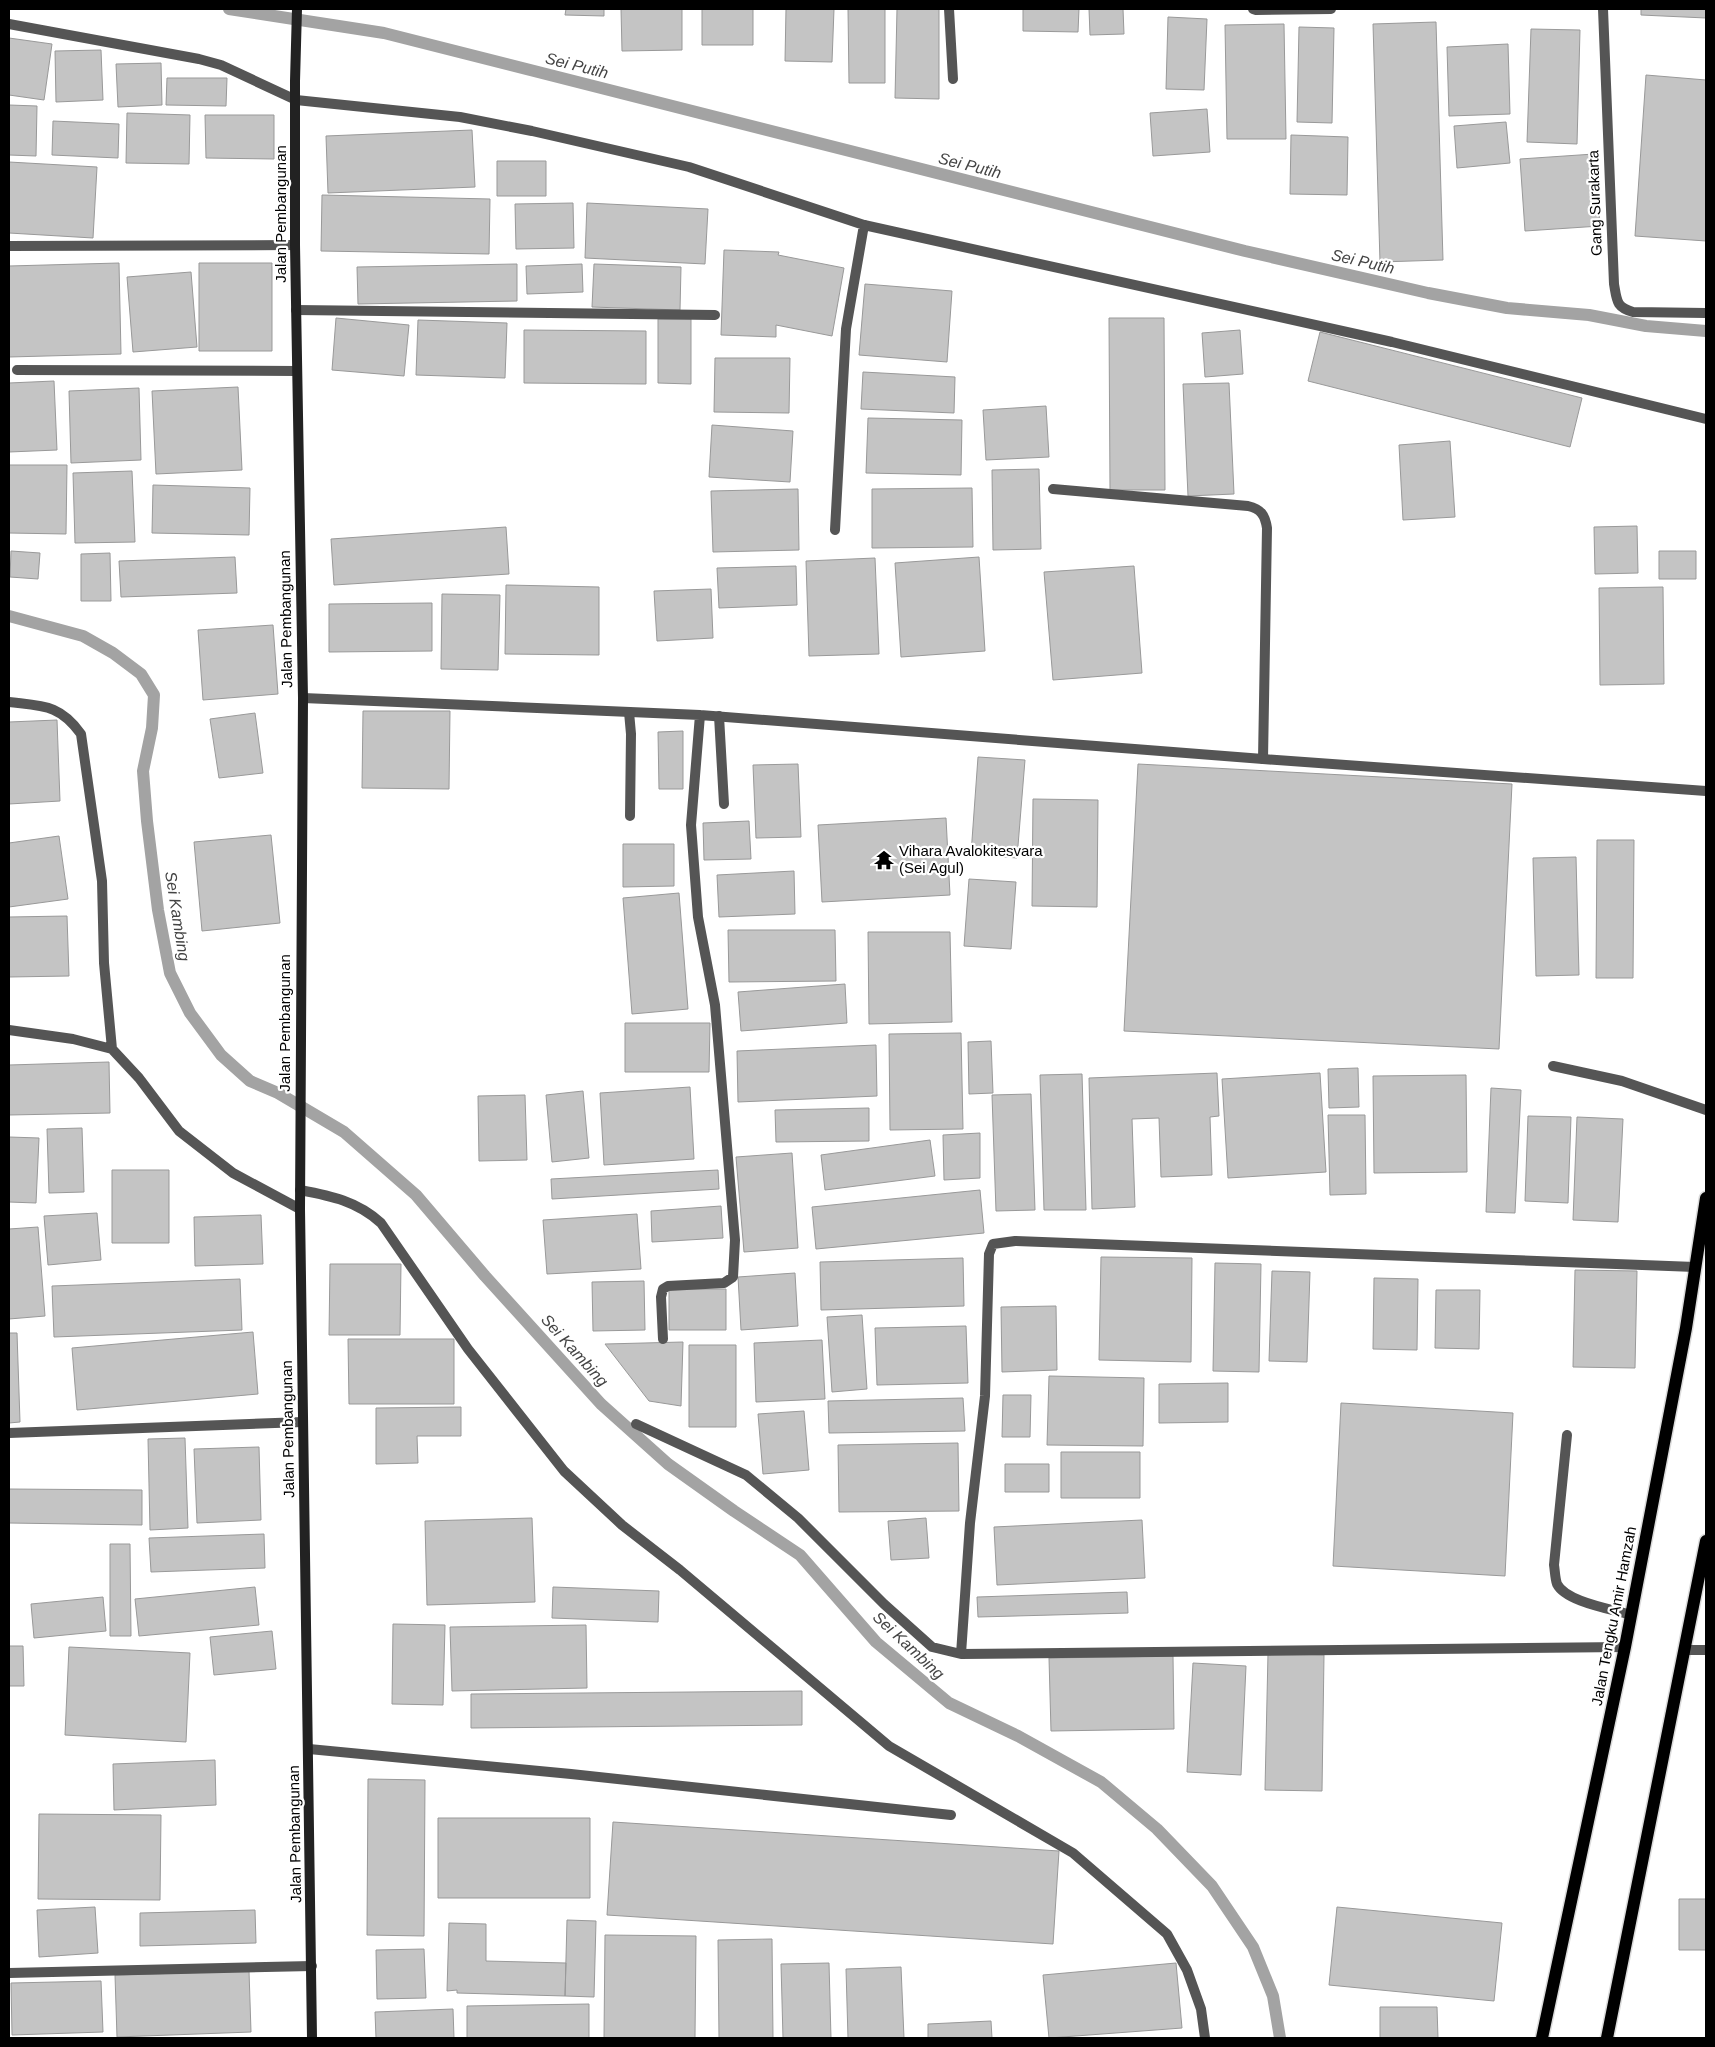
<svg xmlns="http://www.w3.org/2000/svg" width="1715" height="2047" font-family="Arial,sans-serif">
	<rect width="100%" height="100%" fill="#fff"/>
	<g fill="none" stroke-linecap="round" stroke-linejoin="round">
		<path stroke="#a3a3a3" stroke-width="12" d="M229 9 384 33 1245 251 1428 293 1507 308 1589 315 1646 326 1706 331
			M9 616 83 636 113 653 141 674 154 695 152 728 143 771 147 821 158 910 170 973 190 1013 221 1055 250 1081 278 1093 344 1132 416 1195 485 1276 601 1404 668 1464 734 1511 800 1555 876 1642 949 1703 1018 1736 1101 1782 1157 1829 1212 1886 1253 1947 1273 1996 1280 2038"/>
	</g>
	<path fill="#c4c4c4" stroke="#999" d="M566 9H604V16L565 15Z
		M621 9H682V50L622 51Z
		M702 9H753V45H702Z
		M786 9H834L832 62 785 61Z
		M848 9H885V83H849Z
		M897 9H939V99L895 98Z
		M1023 9H1079L1078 32 1023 31Z
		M1089 9H1123L1124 34 1090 35Z
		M1641 9H1706V18L1641 15Z
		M1168 17 1207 19 1204 90 1166 89Z
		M1436 22 1443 260 1380 262 1373 24Z
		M1284 24 1286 139H1227L1225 25Z
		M1299 27 1334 28 1332 123 1297 122Z
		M1531 29 1580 30 1577 144 1527 142Z
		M9 38 52 44 44 100 9 95Z
		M1508 44 1510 114 1449 116 1447 47Z
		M101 50 103 100 56 102 55 51Z
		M161 63 162 105 118 107 116 64Z
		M1646 75 1706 80V241L1635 236Z
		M167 78H227L226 106 166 105Z
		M9 105 37 106 36 156 9 155Z
		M1207 109 1210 152 1153 156 1150 113Z
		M127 113 190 115 189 164 126 163Z
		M205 115H274V159L206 158Z
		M53 121 119 124 118 158 52 155Z
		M1506 122 1510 163 1457 168 1454 126Z
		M472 130 475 187 328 193 326 136Z
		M1291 135 1348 137 1347 195 1290 194Z
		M1594 154 1600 226 1525 231 1520 159Z
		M497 161H546V196H497Z
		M9 162 97 167 93 238 9 233Z
		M322 195 490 199 489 254 321 251Z
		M573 203 574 248 516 249 515 204Z
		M587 203 708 209 705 264 585 258Z
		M724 250 779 252 778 255 844 268 832 336 776 325V337L721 335Z
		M119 263 121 354 9 357V266Z
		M199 263H272V351H199Z
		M517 264V301L358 304 357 267Z
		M582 264 583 292 527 294 526 266Z
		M594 264 681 267 680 310 592 307Z
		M191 272 197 347 133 352 127 277Z
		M865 284 952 291 947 362 859 355Z
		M336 318 409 325 404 376 332 370Z
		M1109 318H1164L1165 490H1110Z
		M658 319H691V384L658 383Z
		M418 320 507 323 505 378 416 375Z
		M524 330 646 331V384L524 383Z
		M1240 330 1243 374 1205 377 1202 333Z
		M1320 332 1582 398 1570 447 1308 381Z
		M715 358H790L789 413 714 412Z
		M863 372 955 377 954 413 861 409Z
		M54 381 57 450 9 452V383Z
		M1229 383 1234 494 1188 496 1183 384Z
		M238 387 242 470 156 474 152 391Z
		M139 388 141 460 71 463 69 391Z
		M1046 406 1049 457 986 460 983 410Z
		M868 418 962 420 961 475 866 473Z
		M712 425 793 431 790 482 709 477Z
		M1450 441 1455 517 1403 520 1399 445Z
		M9 465H67L66 534 9 533Z
		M1039 469 1041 549 993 550 992 470Z
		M132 471 135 542 75 543 73 473Z
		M153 485 250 488 249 535 152 533Z
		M972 488 973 547 872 548V489Z
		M798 489 799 550 713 552 711 491Z
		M1637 526 1638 573 1595 574 1594 527Z
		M506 527 509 574 334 585 331 539Z
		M11 551 40 553 38 579 10 577Z
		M1659 551H1696V579H1659Z
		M110 553 111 601H81V554Z
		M235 557 237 593 121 597 119 561Z
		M979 557 985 651 901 657 895 563Z
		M875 558 879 654 809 656 806 561Z
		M796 566 797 605 719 608 717 568Z
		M1134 566 1142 673 1053 680 1044 572Z
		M506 585 599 587V655L505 654Z
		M1663 587 1664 684 1600 685 1599 588Z
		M711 589 713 638 657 641 654 591Z
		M442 594 500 595 498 670 441 669Z
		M432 603V651L329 652V604Z
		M273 625 278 694 203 700 198 630Z
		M363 711H450L449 789 362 788Z
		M255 713 263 773 219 778 210 719Z
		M57 720 60 801 9 804V722Z
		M683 731V789H659L658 732Z
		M978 757 1025 760 1017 858 971 854Z
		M798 764 801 837 756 838 753 765Z
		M1138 764 1512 784 1499 1049 1124 1031Z
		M1033 799 1098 800 1097 907 1032 906Z
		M946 818 950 895 822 902 818 825Z
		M749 821 751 859 704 860 703 823Z
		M271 835 280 923 202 931 194 842Z
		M59 836 68 899 9 907V843Z
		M1597 840H1634L1633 978H1596Z
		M623 844H674V886L623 887Z
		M1576 857 1579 975 1536 976 1533 858Z
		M794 871 795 914 719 917 717 875Z
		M969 879 1016 882 1011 949 964 946Z
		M679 893 688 1009 632 1014 623 898Z
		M67 916 69 976 9 977V917Z
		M728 930H835L836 981 729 982Z
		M868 932H950L952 1022 869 1024Z
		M845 984 847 1023 741 1031 738 992Z
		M625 1023H710L709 1072H625Z
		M961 1033 963 1129 890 1130 889 1034Z
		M991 1041 993 1093 969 1094 968 1042Z
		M876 1045 877 1096 738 1102 737 1051Z
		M109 1062 110 1113 9 1115V1065Z
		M1358 1068 1359 1107 1329 1108 1328 1069Z
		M1217 1073 1219 1116 1210 1117 1212 1175 1161 1177 1159 1118 1132 1119 1135 1207 1092 1209 1089 1078Z
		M1320 1073 1326 1172 1228 1178 1222 1079Z
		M1082 1074 1086 1210H1044L1040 1075Z
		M1466 1075 1467 1172 1374 1173 1373 1076Z
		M690 1087 694 1159 604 1165 600 1093Z
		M1491 1088 1521 1090 1515 1213 1486 1212Z
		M583 1091 589 1158 552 1162 546 1095Z
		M1031 1094 1035 1210 996 1211 992 1095Z
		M525 1095 527 1160 479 1161 478 1096Z
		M869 1108V1141L776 1142 775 1110Z
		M1328 1115H1365L1366 1194 1330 1195Z
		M1528 1116 1571 1117 1568 1203 1525 1201Z
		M1577 1117 1623 1119 1618 1222 1573 1220Z
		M82 1128 84 1192 49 1193 47 1129Z
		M980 1133V1178L944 1180 943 1135Z
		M9 1137 39 1138 36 1203 9 1202Z
		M930 1140 935 1176 825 1190 821 1155Z
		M792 1153 798 1248 744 1252 736 1157Z
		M112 1170H169V1243H112Z
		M718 1170 719 1189 552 1199 551 1179Z
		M980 1190 984 1233 816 1249 812 1207Z
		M721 1206 723 1238 652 1242 651 1211Z
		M97 1213 101 1260 48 1265 44 1216Z
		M637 1214 641 1269 547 1274 543 1220Z
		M261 1215 263 1264 195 1266 194 1217Z
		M38 1227 45 1316 9 1319V1229Z
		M1101 1257 1192 1258 1191 1362 1099 1360Z
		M963 1258 964 1306 821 1310 820 1262Z
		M1215 1263 1261 1264 1259 1372 1213 1371Z
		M330 1264H401L400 1335H329Z
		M1575 1270 1637 1271 1635 1368 1573 1367Z
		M1272 1271 1310 1272 1307 1362 1269 1361Z
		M795 1273 798 1326 741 1330 738 1277Z
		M1374 1278 1418 1279 1417 1350 1373 1349Z
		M240 1279 242 1330 54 1337 52 1286Z
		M644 1281 645 1330 593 1331 592 1282Z
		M669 1289H726V1330H669Z
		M1436 1290H1480L1479 1349 1435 1348Z
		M1056 1306 1057 1370 1002 1372 1001 1307Z
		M862 1315 867 1389 832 1392 827 1317Z
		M966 1326 968 1383 877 1385 875 1328Z
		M253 1332 258 1394 77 1410 72 1348Z
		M9 1333H17L20 1422 9 1423Z
		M348 1339H454V1404H349Z
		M822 1340 825 1399 756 1402 754 1343Z
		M683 1342 681 1406 649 1401 605 1344Z
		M689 1345H736V1427H689Z
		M1049 1376 1144 1378 1143 1446 1047 1445Z
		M1228 1383V1422L1159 1423V1384Z
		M1003 1395H1031L1030 1437H1002Z
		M963 1398 965 1431 829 1433 828 1401Z
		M1341 1403 1513 1413 1505 1576 1333 1566Z
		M461 1407V1436H417L418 1463 376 1464V1408Z
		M804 1411 809 1470 763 1474 758 1414Z
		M185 1438 188 1528 150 1530 148 1439Z
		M958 1443 959 1511 839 1512 838 1445Z
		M259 1447 261 1520 197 1523 194 1449Z
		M1061 1452H1140V1498H1061Z
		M1005 1464H1049V1492H1005Z
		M9 1489 142 1490V1525L9 1523Z
		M532 1518 535 1602 427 1605 425 1521Z
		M926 1518 929 1558 891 1560 888 1521Z
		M1142 1520 1145 1578 997 1585 994 1527Z
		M264 1534 265 1568 151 1572 149 1538Z
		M110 1544H130L131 1636H110Z
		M255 1587 259 1625 139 1636 135 1599Z
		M553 1587 659 1591 658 1622 552 1618Z
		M1127 1592 1128 1613 978 1617 977 1597Z
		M103 1597 106 1631 34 1638 31 1604Z
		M393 1624 445 1625 443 1705 392 1704Z
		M586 1625 587 1688 452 1691 450 1627Z
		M272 1631 276 1669 214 1675 210 1637Z
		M9 1646H23L24 1686H9Z
		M69 1647 190 1653 186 1742 65 1735Z
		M1268 1653 1324 1655 1322 1791 1265 1790Z
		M1173 1656 1174 1729 1051 1731 1049 1658Z
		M1193 1663 1246 1666 1241 1775 1187 1772Z
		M802 1691V1725L471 1728V1694Z
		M215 1760 216 1805 114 1810 113 1764Z
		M368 1779 425 1780 424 1936 367 1935Z
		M39 1814 161 1815 160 1900 38 1899Z
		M438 1818H590V1898H438Z
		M613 1822 1059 1851 1053 1944 607 1915Z
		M1679 1899H1706V1950H1679Z
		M95 1907 98 1953 39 1957 37 1910Z
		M1337 1907 1502 1923 1494 2001 1329 1985Z
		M255 1910 256 1943 140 1946V1913Z
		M567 1920 596 1921 594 1997 565 1996Z
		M449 1923 486 1924V1961L566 1963 565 1996 457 1993V1990L447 1991Z
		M605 1935 696 1936 695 2038H604Z
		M772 1939 773 2038H719L718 1940Z
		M424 1949 426 1998 377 1999 376 1950Z
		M829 1963 831 2038H783L781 1964Z
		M1176 1963 1182 2028 1049 2038 1043 1975Z
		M901 1967 904 2038H848L846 1969Z
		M249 1971 251 2032 117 2037 115 1975Z
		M101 1981 103 2032 12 2035 11 1983Z
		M589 2004V2038H467V2006Z
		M1380 2007H1437L1438 2038H1380Z
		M453 2009 454 2038H376L375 2012Z
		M991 2021 992 2038H928V2024Z"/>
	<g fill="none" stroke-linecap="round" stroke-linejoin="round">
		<defs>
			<path id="primary" d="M1542 2038 1625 1647 1686 1328 1706 1198
				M1607 2038 1706 1541"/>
		</defs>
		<use href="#primary" stroke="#dbdbdb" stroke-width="15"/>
		<path stroke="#555" stroke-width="10" d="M949 9 953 79
			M864 225 1392 342 1706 419
			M1053 489 1248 506C1261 509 1265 515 1267 528L1263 759
			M629 712 631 734 630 816
			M719 716 724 804
			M1553 1066 1622 1081 1706 1110
			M1567 1435 1554 1565C1555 1571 1555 1578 1557 1584 1566 1602 1612 1609 1631 1615"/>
		<path stroke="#555" stroke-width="10" d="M1253 9 1256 10 1331 9
			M1603 9 1614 284C1617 301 1616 307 1633 312L1706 313
			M9 24 199 59 221 65 296 100 460 117 532 131 689 167 864 225 846 329 835 530
			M9 246 295 245
			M296 310 715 315
			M17 370 297 371
			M303 698 700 715 1263 759 1706 791
			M9 702C42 706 60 704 81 734L102 881 104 963 112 1049
			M9 1030 73 1039 112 1049 139 1078 179 1131 233 1173 300 1209
			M300 1190C331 1196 357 1201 381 1223L468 1349 564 1471 622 1525 680 1570 889 1746 1073 1853 1167 1934 1187 1970 1201 2009 1205 2038
			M663 1339 661 1297 663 1289 668 1286 724 1283 733 1277 735 1240 715 1005 698 917 691 825 700 715
			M636 1424 746 1475 798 1518 884 1604 932 1647 961 1654 970 1523 985 1396 989 1254 993 1244 1015 1241 1695 1267
			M9 1433 303 1422
			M1685 1650H1706
			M961 1654 1625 1647
			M309 1749 571 1774 951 1815
			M9 1973 312 1966"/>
		<path stroke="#222" stroke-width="10" d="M297 9 295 81V245L303 698 300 1209 312 2038"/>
		<use href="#primary" stroke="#000" stroke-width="12"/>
	</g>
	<defs>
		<symbol id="temple-bare" viewBox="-9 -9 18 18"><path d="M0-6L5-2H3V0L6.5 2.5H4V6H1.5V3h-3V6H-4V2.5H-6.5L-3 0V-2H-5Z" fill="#000" stroke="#fff" stroke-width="2.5" paint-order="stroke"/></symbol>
	</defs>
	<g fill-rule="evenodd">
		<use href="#temple-bare" x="870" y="846" width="28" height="28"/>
	</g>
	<g text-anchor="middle" stroke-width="4.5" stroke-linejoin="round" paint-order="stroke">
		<g font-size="15" fill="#000" stroke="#fff">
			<text transform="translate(1595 203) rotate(-92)" y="5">Gang Surakarta</text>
			<text transform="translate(281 214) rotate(-90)" y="5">Jalan Pembangunan</text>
			<text transform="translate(286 619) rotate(-91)" y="5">Jalan Pembangunan</text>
			<text transform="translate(285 1023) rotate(-90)" y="5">Jalan Pembangunan</text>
			<text transform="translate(288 1429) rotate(-91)" y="5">Jalan Pembangunan</text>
			<text transform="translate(1614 1616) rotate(-79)" y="5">Jalan Tengku Amir Hamzah</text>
			<text transform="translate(295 1834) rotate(-91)" y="5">Jalan Pembangunan</text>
		</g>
		<g font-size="15" fill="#000" stroke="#fff" text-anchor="start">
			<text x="899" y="856">Vihara Avalokitesvara<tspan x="899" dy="17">(Sei Agul)</tspan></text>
		</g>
		<g font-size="16" font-style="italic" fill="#444" stroke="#fff">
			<text transform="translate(577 65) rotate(14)" y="6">Sei Putih</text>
			<text transform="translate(970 165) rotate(14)" y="6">Sei Putih</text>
			<text transform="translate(1363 261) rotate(13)" y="6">Sei Putih</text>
			<text transform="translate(178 916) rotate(81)" y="6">Sei Kambing</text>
			<text transform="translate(575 1350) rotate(48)" y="6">Sei Kambing</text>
			<text transform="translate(909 1645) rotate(43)" y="6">Sei Kambing</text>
		</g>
	</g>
	<rect width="1715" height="2047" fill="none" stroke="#000000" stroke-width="20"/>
</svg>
